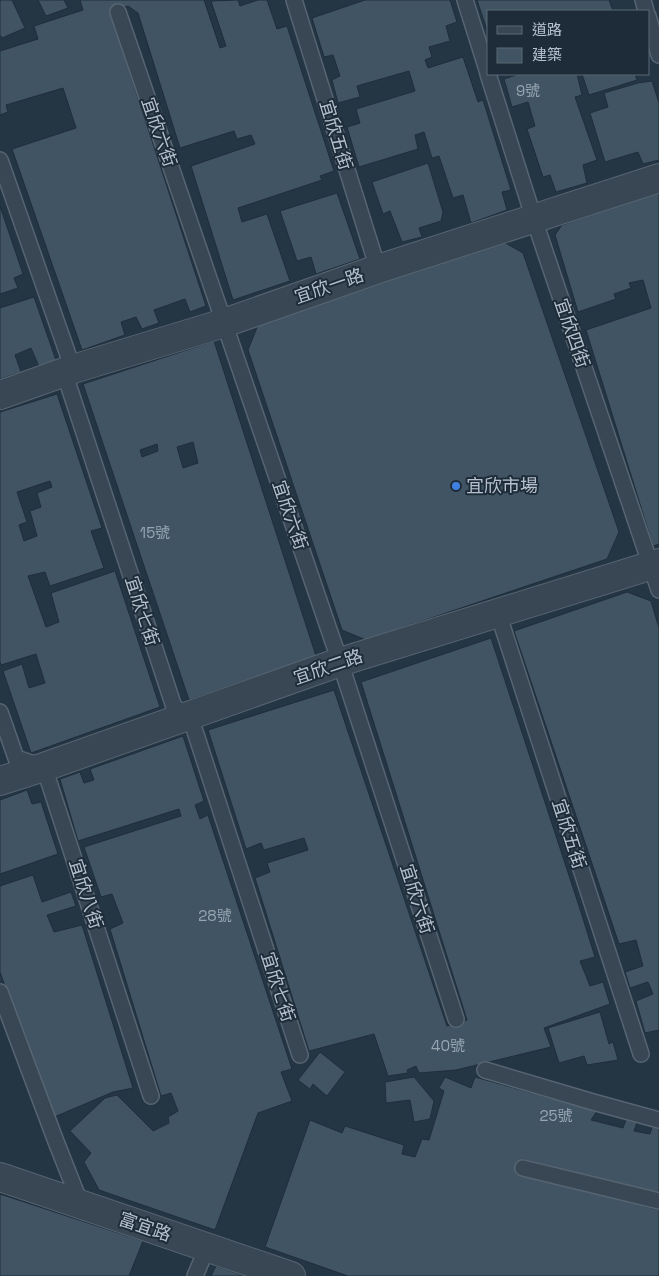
<svg xmlns="http://www.w3.org/2000/svg" width="659" height="1276" font-family="'Space Grotesk','Noto Sans TC',sans-serif">
	<rect width="100%" height="100%" fill="#243544"/>
	<path fill="#405463" stroke="#202e3b" fill-rule="evenodd" d="M0 0H12L25 28 2 38 0 35Z
		M38 0H64L68 8 46 16Z
		M80 0H204L220 48 226 46 211 1 238 0 240 6 258 0H267L277 29 287 26 334 171 320 176 322 180 238 208 242 222 267 214 290 281 233 300 191 166 255 144 251 135 237 139 234 131 180 148 138 13 128 6 110 12 206 306 190 312 185 299 154 310 159 323 142 329 136 317 121 322 125 335 82 350 12 149 76 128 63 88 6 105 8 112 0 115V51L38 39 34 26 83 10Z
		M365 0H450L457 22 446 26 450 41 429 47 432 57 425 60 428 68 463 57 478 102 483 100 511 190 502 192 507 210 471 223 463 195 453 198 439 156 432 158 424 132 415 135 418 149 359 167 347 127 360 123 356 109 415 91 409 71 357 86 360 97 338 103 332 80 340 76 333 55 324 57 312 18Z
		M477 0H609L613 11H488V33Z
		M519 74H577L582 95 575 97 597 160 583 165 587 183 556 192 550 175 543 177 527 129 535 126 528 102 512 107 504 79Z
		M582 74H635L637 80 589 95Z
		M652 81 659 103V160L643 164 638 152 605 162 590 113 608 107 604 93 638 83Z
		M428 163 443 212 441 221 419 228 422 237 402 242 390 211 383 214 372 182Z
		M659 192V544L653 546 586 330 651 308 643 280 629 283 631 288 614 294 616 299 578 312 555 235 562 225Z
		M337 193 360 259 316 274 311 257 297 261 280 211Z
		M0 206 23 274 14 278 18 288 0 294Z
		M502 241 523 253 619 532 607 559 366 640 342 630 248 350 258 325Z
		M34 297 57 363 40 369 31 348 15 355 21 372 0 379V308Z
		M214 341 316 656 189 700 83 384ZM193 442 198 463 183 468 177 447ZM157 444 158 451 142 457 140 450Z
		M57 394 102 528 91 531 104 568 50 586 45 572 28 576 46 627 59 622 51 593 115 571 160 707 31 753 3 671 22 664 29 688 45 683 36 654 1 665 0 662V412ZM50 481 52 487 37 493 41 507 30 511 37 536 24 541 19 525 27 522 17 492Z
		M627 592 651 601 659 628V1030L645 1033 636 1001 653 994 648 982 630 988 625 972 643 966 636 940 619 944 514 631Z
		M491 638 580 909 595 957 580 961 590 986 603 982 610 1004 544 1028 551 1047 456 1070 419 1073 416 1066 407 1070 408 1073 388 1076 374 1034 309 1051 255 878 270 872 267 863 308 850 304 838 264 850 261 843 246 849 208 730 334 690 447 1026 467 1020 361 682Z
		M183 736 204 801 195 805 200 819 208 815 292 1069 281 1072 292 1101 258 1113 215 1230 99 1190 84 1162 91 1153 70 1131 105 1098 117 1095 153 1131 169 1123 168 1117 178 1111 171 1093 161 1096 110 929 123 923 112 894 101 897 84 847 181 816 179 809 78 841 60 779 80 772 84 783 94 780 90 769Z
		M27 790 32 804 41 802 58 854 0 874V800Z
		M33 875 42 902 71 892 76 906 47 915 54 932 82 925 133 1088 113 1092 52 1118 0 972V886Z
		M600 1012 609 1044 613 1042 618 1060 587 1065 584 1056 559 1063 548 1028Z
		M320 1052 345 1072 327 1096 313 1084 310 1089 298 1080Z
		M414 1077 434 1101 430 1119 414 1122 410 1100 386 1103 385 1082Z
		M445 1077 471 1088 475 1077 597 1111 591 1120 623 1128 627 1117 638 1120 634 1131 650 1134 653 1124 659 1126V1194L522 1159 518 1173 659 1210V1276H348L265 1247 310 1120 342 1133 345 1126 404 1145 402 1154 415 1157 422 1139 429 1140 444 1091 439 1088Z
		M0 1194 143 1241 129 1276H0Z
		M216 1266 245 1276H211Z"/>
	<g fill="none" stroke-linecap="round" stroke-linejoin="round">
		<defs>
			<path id="service" d="M294 0 378 269
				M465 0 488 73
				M643 0 646 11
				M118 12 340 662 456 1019
				M648 16 659 55
				M488 74 534 219 659 590
				M0 160 73 369 68 384 174 707 190 716 300 1055
				M498 613 641 1054
				M0 712 16 758 44 767 151 1096
				M0 992 55 1139 81 1205
				M485 1070 593 1102 659 1120
				M523 1168 659 1201
				M195 1276 207 1248"/>
			<path id="minor" d="M0 395 73 369 224 323 378 269 659 178
				M0 781 44 767 340 662 659 563
				M0 1177 291 1276"/>
		</defs>
		<use href="#service" stroke="#576471" stroke-width="18"/>
		<use href="#minor" stroke="#576471" stroke-width="30"/>
		<use href="#service" stroke="#394754" stroke-width="15"/>
		<use href="#minor" stroke="#394754" stroke-width="28"/>
	</g>
	<circle fill="#3f7fe0" stroke="#1e2c39" stroke-width="2" cx="456" cy="486" r="5"/>
	<g text-anchor="middle" stroke-width="4" stroke-linejoin="round" paint-order="stroke">
		<g font-size="15" fill="#98a6b2">
			<text x="528" y="96">9號</text>
			<text x="155" y="538">15號</text>
			<text x="215" y="921">28號</text>
			<text x="448" y="1051">40號</text>
			<text x="556" y="1121">25號</text>
		</g>
		<g font-size="18" fill="#b6c1cd" stroke="#1e2c39">
			<text transform="translate(159 132) rotate(71)" y="6">宜欣六街</text>
			<text transform="translate(336 135) rotate(73)" y="6">宜欣五街</text>
			<text transform="translate(329 286) rotate(-19)" y="6">宜欣一路</text>
			<text transform="translate(572 333) rotate(71)" y="6">宜欣四街</text>
			<text transform="translate(290 515) rotate(71)" y="6">宜欣六街</text>
			<text transform="translate(142 611) rotate(72)" y="6">宜欣七街</text>
			<text transform="translate(328 667) rotate(-19)" y="6">宜欣二路</text>
			<text transform="translate(569 834) rotate(72)" y="6">宜欣五街</text>
			<text transform="translate(86 894) rotate(72)" y="6">宜欣八街</text>
			<text transform="translate(417 899) rotate(72)" y="6">宜欣六街</text>
			<text transform="translate(278 987) rotate(72)" y="6">宜欣七街</text>
			<text transform="translate(145 1227) rotate(19)" y="6">富宜路</text>
		</g>
		<g font-size="18" fill="#b6c1cd" stroke="#1e2c39" text-anchor="start">
			<text x="466" y="492">宜欣市場</text>
		</g>
	</g>
	<rect x="487" y="10" width="162" height="65" fill="#1e2c39" stroke="#5b6874"/>
	<rect x="497" y="26" width="25" height="8" fill="#394754" stroke="#5b6874"/>
	<text x="532" y="35" font-size="15" fill="#b6c1cd">道路</text>
	<rect x="497" y="48" width="25" height="15" fill="#405463" stroke="#5b6874"/>
	<text x="532" y="60" font-size="15" fill="#b6c1cd">建築</text>
</svg>
